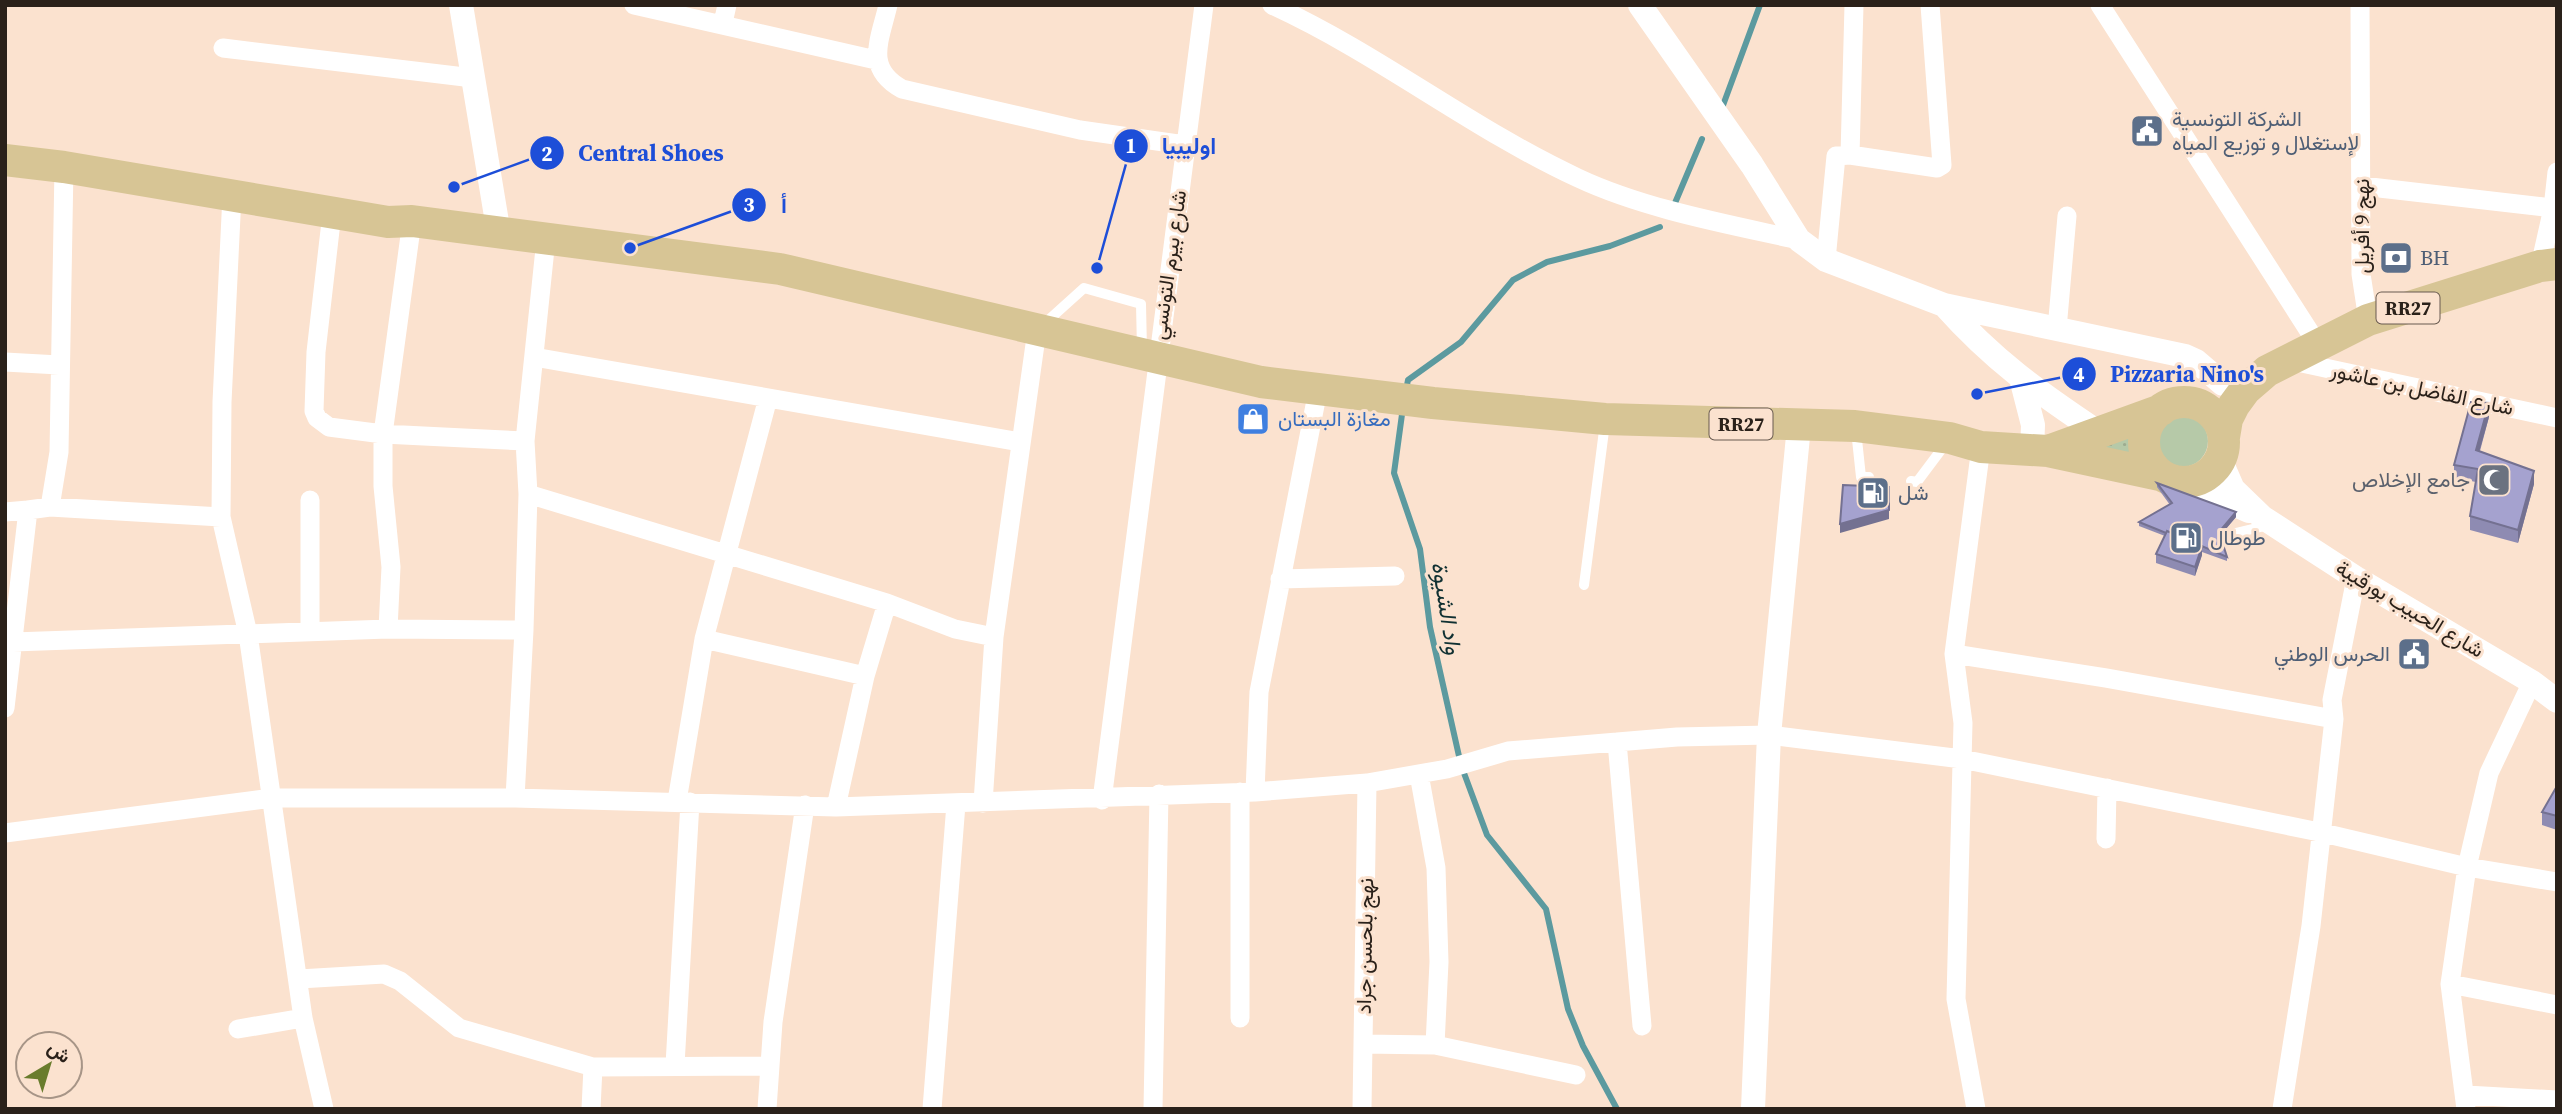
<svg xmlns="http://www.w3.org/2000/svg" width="2562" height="1114" font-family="'Source Serif 4',Vazirmatn,serif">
	<defs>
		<pattern id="park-dots" width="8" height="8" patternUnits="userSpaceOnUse" patternTransform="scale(1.75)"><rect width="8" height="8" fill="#b6c9a8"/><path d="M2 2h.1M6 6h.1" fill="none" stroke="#9dac90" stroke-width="1.8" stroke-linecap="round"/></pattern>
	</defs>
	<rect width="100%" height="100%" fill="#fbe2cf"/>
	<path fill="#b6c9a8" d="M2156 441a26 26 0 1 1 52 0a26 26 0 1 1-52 0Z"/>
	<path fill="url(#park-dots)" d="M2144 421 2145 458 2089 443Z"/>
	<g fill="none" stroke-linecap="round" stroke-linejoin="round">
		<path stroke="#5c9a9f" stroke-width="6" d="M1722 108 1760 5
			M1675 203 1702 139
			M1406 390 1408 380 1461 342 1513 280 1547 262 1610 246 1660 227
			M1403 407 1394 473 1420 549 1430 627 1461 765 1487 835 1546 909 1568 1009 1583 1046 1617 1109"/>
		<path stroke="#fff" stroke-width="10" d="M1043 325 1084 288 1141 304 1142 350
			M1856 430 1861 477H1869
			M1911 481 1917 482 1947 442
			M2219 537 2269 525
			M1584 585 1605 423"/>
		<path stroke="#fff" stroke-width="19" d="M634 5 876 60
			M888 5C880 40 864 68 902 89L1080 130 1185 145
			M1272 5C1379 54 1472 129 1578 178 1644 209 1727 224 1799 240
			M2100 5 2318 345
			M2360 5 2361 274 2368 320
			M723 23 727 5
			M223 48 473 78
			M1850 155 1854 5
			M2362 186 2553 208
			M232 195 222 402 221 517 248 634 303 1018 324 1109
			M332 213 316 352 314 411 317 418 329 427 383 434 525 441
			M1826 260 1836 156 1850 155 1937 168 1942 165 1930 5
			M2540 266 2553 208 2557 172
			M2057 329 2067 216
			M534 357 1020 442
			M2288 360 2557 418
			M5 362 59 365
			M528 494 887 603 955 629 994 637
			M50 507 59 452 64 167
			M5 512 28 510
			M1280 579 1395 576
			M388 629 524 630
			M310 632V500
			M704 639 865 676
			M13 642 388 629 391 567 383 486V434L412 221
			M1954 654 2106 678 2334 719
			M5 708 28 510 50 507 221 517
			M1617 742 1642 1026
			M1419 774 1436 868 1439 962 1435 1045
			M1240 792V1018
			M1255 792 1259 692 1318 390
			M515 798 524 630 528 494 525 441 546 239
			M1102 800 1204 5
			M677 801 704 639 768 398
			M983 803 994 637 1037 330
			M836 807 865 676 887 603
			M5 833 272 798H515L836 807 1255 792 1367 783 1447 769 1508 751 1677 737 1769 735 1962 759 2319 832 2467 867 2557 882
			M2106 839 2107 788
			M299 979 384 974 400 981 459 1028 593 1067 770 1066
			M2450 984 2557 1005
			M238 1029 303 1018
			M1363 1044 1435 1045 1576 1075
			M675 1065 690 802
			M2466 1095 2557 1100
			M591 1109 593 1067
			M767 1109 773 1022 805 805
			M932 1109 956 804
			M1153 1109 1159 794
			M1362 1109 1367 783
			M1976 1109 1956 999 1963 723 1954 654 1981 447
			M2282 1109 2311 926 2334 719 2332 700 2356 578
			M2466 1109 2450 984 2467 867 2489 773 2532 682"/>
		<path stroke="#fff" stroke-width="24" d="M461 5 499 234
			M1640 5 1752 165 1799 240 1826 260 1944 305 2185 356 2196 361 2223 384
			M1944 305C1993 360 2038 392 2098 432
			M2022 382 2033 425 2032 450
			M2220 459 2233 489 2262 517 2356 578 2532 682 2557 701
			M2185 483 2249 511
			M1753 1109 1769 735 1799 426"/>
		<path stroke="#d7c595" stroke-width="32" d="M5 160 64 167 388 222 412 221 780 269 1261 382 1433 403 1605 419 1855 426 1950 438 1981 447 2048 451 2160 475
			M2144 442a40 40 0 1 1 80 0a40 40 0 1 1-80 0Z
			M2224 437 2227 419 2234 405 2245 390 2267 371 2368 320 2540 266 2557 264
			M2048 451 2161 410"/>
	</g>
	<path fill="#8e8bb2" d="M2489 417 2480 451 2534 484 2518 543 2470 530V516L2476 482 2454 478V465Z
		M2157 483 2236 517 2220 536 2227 557V561L2202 552V555L2195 576 2156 563V554L2165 536 2139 526V522L2170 505 2157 487Z
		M2557 786V830L2542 825V812Z"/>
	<path fill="#747191" d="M2489 403V417L2476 463V450Z
		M2534 471V484L2518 543V530Z
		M1889 510V519L1840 533V524Z
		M2236 512V517L2219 537V532Z
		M2202 546V555L2195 576V567Z"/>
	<path fill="#a5a2cf" stroke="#747191" stroke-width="2" d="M2471 402 2489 403 2476 450 2534 471 2518 530 2470 516 2478 469 2454 465Z
		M2157 483 2236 512 2219 532 2227 557 2167 531 2166 533 2139 522 2172 503Z
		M1843 485 1889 487V510L1840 524Z
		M2167 531 2202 546 2195 567 2156 554Z
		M2557 786V816L2542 812Z"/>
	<defs>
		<symbol id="civic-square" viewBox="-11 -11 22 22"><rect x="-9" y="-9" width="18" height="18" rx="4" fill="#5c6f8a" stroke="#fbe2cf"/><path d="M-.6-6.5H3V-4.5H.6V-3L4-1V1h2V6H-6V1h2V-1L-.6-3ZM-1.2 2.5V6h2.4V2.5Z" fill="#fff"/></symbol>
		<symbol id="bank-square" viewBox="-11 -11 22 22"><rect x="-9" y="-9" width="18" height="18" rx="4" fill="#5c6f8a" stroke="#fbe2cf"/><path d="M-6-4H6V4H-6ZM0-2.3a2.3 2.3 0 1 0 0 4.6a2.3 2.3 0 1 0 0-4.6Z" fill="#fff"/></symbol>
		<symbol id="shop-square" viewBox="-11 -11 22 22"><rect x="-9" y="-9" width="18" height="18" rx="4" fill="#3f7fe0" stroke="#fbe2cf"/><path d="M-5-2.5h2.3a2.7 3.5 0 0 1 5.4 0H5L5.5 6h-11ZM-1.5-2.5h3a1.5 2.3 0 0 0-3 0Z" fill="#fff"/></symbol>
		<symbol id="mosque-square" viewBox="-11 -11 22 22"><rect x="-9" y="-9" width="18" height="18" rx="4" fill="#6b7280" stroke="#fbe2cf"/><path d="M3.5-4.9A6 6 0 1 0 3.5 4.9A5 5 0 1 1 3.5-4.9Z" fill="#fff"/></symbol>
		<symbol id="fuel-square" viewBox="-11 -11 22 22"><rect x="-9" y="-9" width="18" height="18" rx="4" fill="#5c6f8a" stroke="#fbe2cf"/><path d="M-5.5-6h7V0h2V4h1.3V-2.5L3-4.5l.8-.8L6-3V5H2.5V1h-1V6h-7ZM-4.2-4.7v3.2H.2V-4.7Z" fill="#fff"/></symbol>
	</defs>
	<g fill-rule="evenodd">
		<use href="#civic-square" x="2128" y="112" width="38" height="38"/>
		<use href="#bank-square" x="2377" y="239" width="38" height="38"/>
		<use href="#shop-square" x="1234" y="400" width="38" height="38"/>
		<use href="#mosque-square" x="2475" y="461" width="38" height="38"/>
		<use href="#fuel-square" x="1854" y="474" width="38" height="38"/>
		<use href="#fuel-square" x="2167" y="519" width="38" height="38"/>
		<use href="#civic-square" x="2395" y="635" width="38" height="38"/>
	</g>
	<g text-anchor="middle" stroke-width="6" stroke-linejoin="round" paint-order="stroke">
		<g fill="#fbe2cf" stroke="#695b50" stroke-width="2">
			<rect x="2376.5" y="292.5" width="63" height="31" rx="5"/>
			<rect x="1709.5" y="408.5" width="63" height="31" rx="5"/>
		</g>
		<g font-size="19" font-weight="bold" fill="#2a211a">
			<text x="2408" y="315">RR27</text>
			<text x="1741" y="431">RR27</text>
		</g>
		<g font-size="21" fill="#4e5e75" stroke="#fbe2cf" text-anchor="start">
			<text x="2172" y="126">الشركة التونسية<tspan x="2172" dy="24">لإستغلال و توزيع المياه</tspan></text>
			<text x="2420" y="265">BH</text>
			<text x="1898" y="500">شل</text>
			<text x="2210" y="545">طوطال</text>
			<text x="2390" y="661" text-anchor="end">الحرس الوطني</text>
		</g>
		<g font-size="21" fill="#2a211a" stroke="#fbe2cf">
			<text transform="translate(2362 226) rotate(-90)" y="7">نهج 9 أفريل</text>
			<text transform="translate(1169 265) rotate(-82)" y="7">شارع بيرم التونسي</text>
			<text transform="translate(2422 389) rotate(12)" y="7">شارع الفاضل بن عاشور</text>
			<text transform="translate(2410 609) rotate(31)" y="7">شارع الحبيب بورقيبة</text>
			<text transform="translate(1365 946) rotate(-89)" y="7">نهج بلحسن جراد</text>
		</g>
		<g font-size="21" fill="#366cbe" stroke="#fbe2cf" text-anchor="start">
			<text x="1278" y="426">مغازة البستان</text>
		</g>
		<g font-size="21" fill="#5b616d" stroke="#fbe2cf" text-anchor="end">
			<text x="2470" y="487">جامع الإخلاص</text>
		</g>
		<g font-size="23" font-style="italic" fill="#103032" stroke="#fbe2cf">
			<text transform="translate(1447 608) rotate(81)" y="8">واد الشيوة</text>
		</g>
	</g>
	<path fill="none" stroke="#1d4ed8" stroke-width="2.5" d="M1097 268L1131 146M454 187L547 153M630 248L749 205M1977 394L2079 374"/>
	<g fill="#1d4ed8" stroke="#fbe2cf" stroke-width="2.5">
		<circle cx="1097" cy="268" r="7"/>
		<circle cx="454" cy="187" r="7"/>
		<circle cx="630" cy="248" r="7"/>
		<circle cx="1977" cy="394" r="7"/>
		<circle cx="1131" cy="146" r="18"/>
		<circle cx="547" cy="153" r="18"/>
		<circle cx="749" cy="205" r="18"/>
		<circle cx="2079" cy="374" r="18"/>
	</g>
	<g font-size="21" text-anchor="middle" font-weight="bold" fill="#fff">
		<text x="1131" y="153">1</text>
		<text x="547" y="161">2</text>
		<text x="749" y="212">3</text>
		<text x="2079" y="382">4</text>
	</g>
	<g font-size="23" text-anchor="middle" font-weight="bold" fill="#1d4ed8" stroke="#fbe2cf" stroke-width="6" stroke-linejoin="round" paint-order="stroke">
		<text x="1189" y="154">اوليبيا</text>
		<text x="651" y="161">Central Shoes</text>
		<text x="784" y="213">أ</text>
		<text x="2187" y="382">Pizzaria Nino's</text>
	</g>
	<rect width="2562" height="1114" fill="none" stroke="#2a211a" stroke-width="14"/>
	<g transform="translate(49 1065) rotate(38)"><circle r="33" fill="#fbe2cf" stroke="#a79587" stroke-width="2"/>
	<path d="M0-5L12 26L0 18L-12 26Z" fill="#697c2d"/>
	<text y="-10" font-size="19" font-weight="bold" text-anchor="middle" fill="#2a211a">ش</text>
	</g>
</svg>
